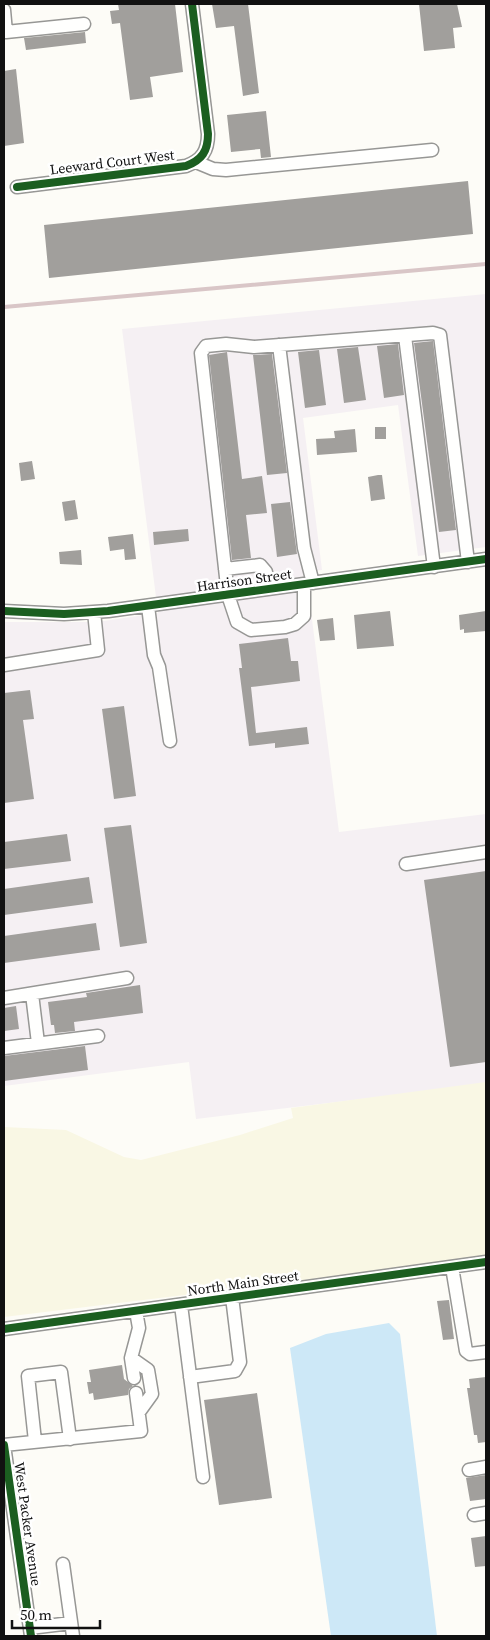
<svg xmlns="http://www.w3.org/2000/svg" width="490" height="1640" font-family="'Source Serif 4',serif">
	<rect width="100%" height="100%" fill="#fdfcf7"/>
	<path fill="#f5f0f3" d="M486 294V547L418 556 398 405 303 418 322 570 306 572 339 832 486 814V1084L196 1119 189 1062 4 1086V622H97L158 613 122 329Z"/>
	<path fill="#f9f7e4" d="M486 1082V1255L283 1283 4 1317V1127L66 1130 124 1157 141 1160 240 1135 293 1118 291 1108Z"/>
	<path fill="#cde8f7" d="M389 1323 400 1334 437 1636H331L290 1348 326 1334Z"/>
	<path fill="#a19f9c" d="M118 4H175L183 72 150 77 153 97 130 100 120 23 112 24 110 11 119 10Z
		M212 4H248L259 93 243 96 234 26 216 28Z
		M419 4H457L462 27 453 28 455 48 424 51Z
		M85 32 86 43 26 50 24 38Z
		M16 69 24 143 4 146V71Z
		M266 111 271 157 261 158 260 149 231 152 227 115Z
		M468 181 473 234 49 278 44 225Z
		M433 341 456 530 439 532 414 343Z
		M398 344 404 395 384 398 377 346Z
		M358 347 366 400 344 403 337 349Z
		M319 350 326 405 305 408 298 352Z
		M227 352 242 479 262 476 267 513 246 515 251 558 232 560 209 355Z
		M272 354 287 473 267 475 253 355Z
		M375 427H386V439H375Z
		M355 429 357 452 317 455 316 439 335 438 334 431Z
		M32 461 35 479 21 481 19 463Z
		M378 475H382L385 499 371 501 368 477Z
		M75 500 78 519 65 521 62 502Z
		M290 502 297 554 277 557 271 504Z
		M188 529 189 541 154 545 153 532Z
		M133 534 136 559 125 560 124 549 110 551 108 537Z
		M81 550 82 565 60 564 59 552Z
		M390 611 394 646 357 649 354 615Z
		M486 611V631L464 633V629L460 630 459 615Z
		M333 618 335 640 320 641 317 620Z
		M288 638 291 661H298L300 681 251 687 256 733 307 727 309 744 275 748V743L249 746 239 668H242L239 644Z
		M30 690 34 719 23 720 34 799 4 803V693Z
		M124 706 136 796 114 799 102 709Z
		M131 825 147 943 120 947 104 828Z
		M67 834 71 861 4 869V842Z
		M486 871V1062L450 1067 424 880Z
		M89 877 93 903 4 915V889Z
		M96 923 100 950 4 963V936Z
		M140 985 143 1013 74 1022 75 1031 55 1033 54 1025H51L48 1002 87 997 86 993Z
		M16 1006 19 1029 4 1031V1008Z
		M85 1046 88 1070 4 1081V1056Z
		M449 1300 454 1339 443 1340 437 1301Z
		M122 1365 124 1379 133 1386 129 1389 128 1395 94 1400 93 1393 89 1394 87 1382H91L89 1370Z
		M486 1377V1442L478 1443 477 1435H474L467 1388H470L469 1379Z
		M257 1393 272 1498 219 1505 204 1400Z
		M486 1475V1499L470 1501 466 1478Z
		M486 1536V1566L475 1567 471 1538Z"/>
	<g fill="none" stroke-linecap="round" stroke-linejoin="round">
		<defs>
			<path id="minor" d="M4 10 6 32H4
				M6 32 84 24
				M196 162 213 169 226 170 432 150
				M17 187 186 166C202 160 208 151 208 134L192 4
				M405 336 434 567
				M279 345 304 548 313 583
				M225 569 260 565 266 572 267 589
				M304 584V616L295 624 285 627 251 630 237 622 228 595 201 353 206 346 226 344 254 347 433 333 440 335 468 562
				M148 606 154 655 159 667 170 741
				M4 611 64 614 108 611 486 559
				M4 665 98 650 94 612
				M406 864 486 852
				M32 994 38 1043
				M4 998 127 978
				M4 1048 98 1036
				M452 1267 466 1351 470 1354 486 1352
				M181 1305 203 1477
				M4 1329 486 1262
				M131 1358 148 1370 152 1394 139 1412
				M190 1377 235 1371 240 1362 232 1297
				M134 1378 131 1358 139 1328 136 1311
				M35 1441 28 1376 61 1372 70 1439
				M4 1445 31 1636
				M4 1445 141 1431 136 1393
				M469 1470 486 1467
				M474 1515 486 1513
				M63 1564 73 1636
				M30 1628 71 1623"/>
		</defs>
		<use href="#minor" stroke="#979795" stroke-width="15"/>
		<use href="#minor" stroke="#fffffe" stroke-width="12"/>
		<path stroke="#d9c6c7" stroke-width="4" d="M4 307 486 264"/>
		<defs>
			<path id="cycleway" d="M17 187 186 166C202 160 208 151 208 134L192 4
				M4 611 64 614 108 611 486 559
				M4 1329 486 1262
				M4 1445 31 1636"/>
		</defs>
		<use href="#cycleway" stroke="#fff" stroke-width="11"/>
		<use href="#cycleway" stroke="#1b5e20" stroke-width="8"/>
	</g>
	<g text-anchor="middle" stroke-width="5" stroke-linejoin="round" paint-order="stroke">
		<g font-size="14" fill="#111" stroke="#fff">
			<text transform="translate(112 162) rotate(-7)" y="5">Leeward Court West</text>
			<text transform="translate(244 580) rotate(-8)" y="5">Harrison Street</text>
			<text transform="translate(243 1283) rotate(-8)" y="5">North Main Street</text>
			<text transform="translate(28 1524) rotate(82)" y="5">West Packer Avenue</text>
		</g>
	</g>
	<rect width="490" height="1640" fill="none" stroke="#111111" stroke-width="10"/>
	<path d="M12 1620v8h88v-8" fill="none" stroke="#111111" stroke-width="2.5"/>
	<text x="20" y="1620" font-size="15" fill="#111111" stroke="#ffffff" stroke-width="4" paint-order="stroke">50 m</text>
</svg>
